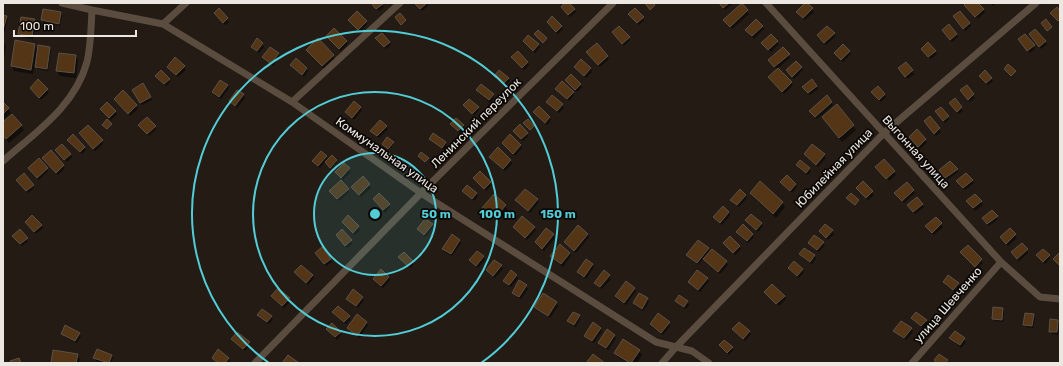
<svg xmlns="http://www.w3.org/2000/svg" width="1063" height="366" font-family="Rubik,sans-serif">
	<rect width="100%" height="100%" fill="#231b14"/>
	<path fill="#0007" d="M371 3H381L384 7 379 11Z
		M415 3H426L428 6 422 11Z
		M566 3H568L576 12 570 17 563 10Z
		M719 3H734L725 10Z
		M968 3H976L985 12 978 19 967 8Z
		M990 3H996L993 6Z
		M742 4 749 14 732 29 726 22Z
		M806 4 814 12 805 20 799 15Z
		M219 10 229 22 225 25 215 13Z
		M61 13 62 16 60 26 43 22 42 20Z
		M3 16 6 17 8 19 4 34H3Z
		M631 17 643 18 644 20 639 25Z
		M956 19 969 23 971 26 965 31Z
		M35 20 36 23 33 39 20 37 19 34Z
		M349 20 366 21 367 24 360 32Z
		M756 21 764 29 754 39 748 32Z
		M548 22 561 27 563 29 558 34Z
		M949 26 958 37 952 42 945 33Z
		M1035 31 1047 44 1041 49 1032 37Z
		M613 33 629 38 630 40 624 46Z
		M834 34 836 36 826 45 820 38Z
		M327 36 346 41 348 44 341 51Z
		M257 40 262 44 264 47 259 53 254 49 252 47Z
		M378 41 389 43 391 45 386 49Z
		M524 42 538 44 540 47 535 53Z
		M777 42 779 44 771 52 764 45Z
		M1021 42 1034 46 1035 49 1030 53Z
		M3 43H4L6 46 4 57H3Z
		M35 45 38 51 49 48 51 50 48 71 38 69 35 64 33 74 14 71 12 66Z
		M843 46 851 54 843 62 835 54Z
		M270 48 279 54 280 57 273 66 265 60 264 57Z
		M307 50 333 55 335 60 325 70 310 55Z
		M935 51 937 54 931 59 923 52Z
		M589 54 607 56 609 59 600 67Z
		M789 55 790 58 778 68 793 85 784 94 771 80 777 70 771 62Z
		M76 56 78 60 76 78 60 76 57 71Z
		M512 57 528 62 529 65 524 70Z
		M296 60 307 69 308 71 304 77 293 68 291 65Z
		M581 61 591 69 592 72 586 78 577 70Z
		M906 63 914 74 908 79 901 71Z
		M168 67H184L186 70 178 77Z
		M801 68 803 70 794 79 787 71Z
		M499 72 509 79 510 81 506 86 497 79 495 76Z
		M157 76 169 79 170 82 166 86Z
		M982 78H991L993 81 988 85Z
		M566 80 580 84 582 87 577 92Z
		M812 80 818 89 810 95 805 90Z
		M38 81 49 93 41 100 33 90Z
		M143 85 152 100 142 105 133 90Z
		M228 85 229 88 221 99 214 95 213 92Z
		M967 86 975 98 970 102 963 93Z
		M477 91 493 95 494 98 490 103 479 93Z
		M558 91 573 93 574 95 569 101Z
		M123 92 138 109 130 116 117 102Z
		M243 95 245 98 237 108 232 104 230 101Z
		M874 95H884L886 97 881 102Z
		M827 97 833 105 817 119 812 114Z
		M955 100 963 111 959 114 952 105Z
		M548 102 562 105 564 108 559 113 549 105Z
		M3 103 8 109 11 113 3 120Z
		M107 103 117 114 111 120 103 112Z
		M464 106 478 108 479 110 474 116Z
		M837 106 856 130 842 142 826 121Z
		M360 107 362 110 354 120 348 115 347 113Z
		M535 112 550 117 551 120 547 125Z
		M938 114 948 116 949 119 945 123Z
		M12 115 24 130 9 143 3 136V124Z
		M930 118 941 132 936 136 927 124Z
		M456 120 464 126 465 129 460 133 453 127 452 124Z
		M139 125 155 126 156 129 149 136Z
		M386 126 388 129 379 138 373 133 371 131Z
		M917 131 927 143 920 149 912 140Z
		M527 133 528 136 523 141 516 134Z
		M80 134 102 141 103 144 95 151Z
		M73 136 86 150 82 154 70 143Z
		M430 139 445 143 447 146 444 150 432 142Z
		M393 143 394 144 389 150 384 145Z
		M503 143 521 145 522 148 515 156Z
		M498 149 511 161 512 164 505 171 492 160Z
		M58 153 70 154 72 157 67 162Z
		M805 154 824 155 826 158 818 167 806 157Z
		M326 156 328 160 332 157 337 162 331 168 326 161 320 168 313 161Z
		M45 161 63 166 65 168 58 175Z
		M884 161 896 175 889 181 876 167Z
		M344 164 351 172 343 180 338 174Z
		M797 165 809 168 811 171 808 175 798 168Z
		M47 168 48 171 39 180 31 171Z
		M957 169 958 172 947 180 942 173Z
		M787 177 796 185 797 187 792 193 783 185 782 183Z
		M363 178 371 188 361 197 354 190Z
		M474 178 490 182 492 185 486 191Z
		M972 180 974 183 965 190 959 184Z
		M19 183 33 186 34 188 28 193Z
		M760 183 782 203 785 207 776 218 753 197 751 193Z
		M863 183 874 195 868 200 859 191Z
		M907 184 915 193 904 203 896 194Z
		M348 189 349 192 339 201 332 194Z
		M465 193H476L478 196 474 201Z
		M745 195 747 198 739 207 733 202 731 200Z
		M975 195 983 205 975 211 967 201Z
		M374 199 389 205 390 207 385 213Z
		M517 200H537L539 202 530 213 518 203Z
		M922 204 924 207 915 214 910 208Z
		M505 206 508 210 497 222 485 212 483 208Z
		M729 212 730 215 722 225 716 220Z
		M348 217 360 230 355 235 345 224Z
		M997 217 998 219 989 226 983 219Z
		M936 218 943 227 934 235 928 229Z
		M747 221 761 224 763 226 758 232 748 223Z
		M432 224 433 227 426 237 419 232 418 229Z
		M28 225H41L43 228 36 234Z
		M825 225 832 231 834 234 828 240 821 234 820 231Z
		M534 227 536 230 527 240 515 230 514 228Z
		M578 227 588 235 589 237 576 253 566 245 565 243Z
		M1010 229 1017 238 1008 246 1001 237Z
		M737 232 752 234 754 237 748 243 739 235Z
		M553 235 555 238 544 251 537 245 536 243Z
		M730 237 741 249 735 255 724 243Z
		M27 238 28 241 22 246 15 239Z
		M339 238 351 241 352 244 347 248Z
		M460 240 461 243 452 256 444 252 443 249Z
		M809 243H823L825 245 819 252 811 246Z
		M968 246 983 263 977 269 963 255Z
		M708 249 710 253 726 262 728 265 720 274 706 262 704 258 698 265 689 257 687 255Z
		M1027 250 1028 253 1019 261 1012 253Z
		M570 253 571 256 563 267 553 259 552 256Z
		M800 254 814 256 816 258 812 264 802 257Z
		M318 256 330 259 332 262 326 266Z
		M1049 256 1050 258 1045 264 1039 258Z
		M399 257 412 262 414 264 410 268Z
		M483 257 485 260 478 268 472 263 470 261Z
		M592 264 594 267 586 279 579 275 578 272Z
		M301 266 313 276 314 278 308 285 297 275 295 272Z
		M501 266 503 269 495 278 489 273 487 270Z
		M789 268 802 270 804 272 799 278 790 271Z
		M511 271 517 276 518 278 511 287 506 283 504 281Z
		M604 272 609 276 611 279 602 289 597 285 595 283Z
		M389 277 390 280 383 288 375 282 374 279Z
		M707 278 709 281 700 292 691 285 689 282Z
		M944 282 958 284 960 286 955 292 945 285Z
		M526 286 528 289 521 299 514 295 513 293Z
		M634 289 636 291 626 305 617 299 616 296Z
		M767 294 784 296 786 299 779 306Z
		M544 295 556 303 558 306 550 318 537 309 535 307Z
		M679 296 688 302 689 305 686 309 678 303 676 301Z
		M272 297 289 298 291 301 284 308 274 299Z
		M362 297 364 300 358 308 349 301 347 299Z
		M647 299 649 302 643 311 635 306 634 303Z
		M1003 309 1004 312 1003 322 995 321 993 318Z
		M333 312 349 317 350 320 346 324 335 315Z
		M258 315 271 317 273 320 269 324 260 318Z
		M1033 315 1035 318 1033 328 1026 327 1024 325Z
		M579 316 580 319 576 327 570 324 569 321Z
		M912 318 926 320 928 323 923 328 914 321Z
		M1057 321 1059 324 1058 335 1052 334 1050 331Z
		M366 322 368 325 359 338 350 331 348 328Z
		M901 322 911 329 913 332 906 340 896 333 895 331Z
		M669 323 670 326 663 335 652 327 651 324Z
		M594 324 601 329 602 331 594 343 587 339 585 336Z
		M733 329 749 331 751 334 745 341 735 332Z
		M329 332 340 333 341 335 337 340Z
		M955 332 964 339 966 342 961 348 952 340 951 338Z
		M62 334H79L81 336 77 343 64 337Z
		M615 336 616 338 608 350 601 345 599 343Z
		M232 339 249 342 250 345 245 351 234 342Z
		M720 345 732 348 733 350 729 355 721 348Z
		M218 351 229 359 230 362 229 363H217L215 361 213 358Z
		M639 351 642 355 637 363H627L618 357 615 353Z
		M77 355 80 359 79 363H52Z
		M111 355 113 358 111 363H102L96 361 95 358Z"/>
	<path fill="#543516" stroke="#5b5149" d="M371 3H382L383 4 376 9Z
		M414 3H427L420 9Z
		M565 3H569L575 9 568 15 561 7Z
		M645 3H653L655 5 650 10Z
		M719 3H729L723 8Z
		M742 3 748 10 730 27 723 20Z
		M805 3H807L813 8 803 18 796 12Z
		M966 3H978L984 9 975 17 964 5Z
		M1057 7 1060 11V19L1058 21 1050 13Z
		M219 8 228 18 223 23 214 13Z
		M635 8 644 17 637 23 628 14Z
		M43 9 61 12 59 24 41 20Z
		M357 11 367 21 358 30 348 20Z
		M960 11 970 23 963 29 953 16Z
		M400 13 406 20 401 25 395 17Z
		M3 15 7 16 3 30Z
		M552 16 562 26 556 32 547 22Z
		M21 17 35 19 32 36 18 34Z
		M756 19 763 26 752 36 745 30Z
		M1046 19 1052 27 1047 31 1041 23Z
		M949 24 957 34 950 40 942 30Z
		M619 26 630 37 622 44 612 32Z
		M827 26 835 33 824 43 817 35Z
		M334 28 347 41 339 49 326 36Z
		M1035 29 1046 41 1039 47 1029 34Z
		M538 30 547 38 543 43 534 34Z
		M382 33 390 42 384 47 375 38Z
		M771 34 778 41 768 50 761 43Z
		M1025 34 1035 45 1027 51 1018 39Z
		M528 35 539 44 533 51 523 41Z
		M257 38 263 43 257 51 251 47Z
		M318 38 334 55 322 66 306 50Z
		M15 40 35 44 31 70 11 66Z
		M928 42 936 51 928 57 921 49Z
		M597 43 608 56 598 65 586 52Z
		M843 44 850 51 841 60 834 53Z
		M38 45 50 47 47 69 35 67Z
		M270 47 279 53 271 64 262 57Z
		M783 47 790 54 774 67 768 60Z
		M518 51 528 62 522 68 511 57Z
		M59 53 76 55 74 73 56 71Z
		M175 57 185 66 176 75 167 67Z
		M296 58 307 68 302 75 290 65Z
		M581 59 591 68 584 76 574 67Z
		M796 61 802 67 792 77 786 70Z
		M906 62 913 70 905 77 898 68Z
		M1008 64 1016 71 1011 76 1004 69Z
		M778 68 792 82 782 92 768 77Z
		M161 70 170 79 164 84 155 76Z
		M499 70 509 78 504 83 494 76Z
		M985 70 992 78 986 83 979 76Z
		M571 74 581 84 575 90 565 80Z
		M38 79 48 89 39 98 30 88Z
		M812 79 817 86 808 93 802 87Z
		M220 80 228 85 219 97 212 92Z
		M562 81 574 92 567 99 555 89Z
		M143 83 151 97 140 103 132 90Z
		M481 84 494 94 489 100 476 90Z
		M967 85 974 94 968 100 960 90Z
		M878 86 885 94 879 100 871 92Z
		M123 90 137 105 128 114 114 99Z
		M237 90 244 94 235 106 229 101Z
		M552 95 563 104 557 111 546 102Z
		M827 95 832 102 815 117 809 111Z
		M955 98 962 107 957 112 949 103Z
		M469 99 479 107 472 114 463 105Z
		M354 101 361 107 352 118 345 112Z
		M3 102 9 108 3 114Z
		M107 102 116 111 109 118 100 109Z
		M837 104 854 125 839 138 822 117Z
		M539 106 550 117 545 123 533 112Z
		M941 107 949 116 943 121 935 111Z
		M12 114 22 125 6 139 3 135V122Z
		M930 116 940 128 934 134 924 121Z
		M147 117 156 126 147 134 138 125Z
		M456 118 464 125 458 131 450 124Z
		M107 119 112 124 107 129 102 125Z
		M528 119 534 126 530 130 523 123Z
		M380 120 387 126 377 136 370 131Z
		M520 124 528 133 521 139 513 131Z
		M88 125 103 140 93 149 79 133Z
		M917 129 926 139 918 147 909 137Z
		M433 133 446 142 442 148 429 139Z
		M73 134 85 147 80 152 67 140Z
		M510 134 521 145 513 154 502 143Z
		M387 137 394 142 388 149 382 144Z
		M62 144 71 154 64 160 55 150Z
		M812 144 825 154 816 165 804 154Z
		M498 147 511 160 503 169 489 157Z
		M51 150 64 165 56 173 42 158Z
		M321 151 327 156 318 166 312 161Z
		M421 152 429 158 425 162 418 156Z
		M332 155 337 160 330 168 325 162Z
		M39 158 48 168 37 178 28 168Z
		M884 159 895 171 886 179 875 167Z
		M800 160 810 168 806 173 796 165Z
		M950 161 958 169 945 178 939 170Z
		M344 163 350 168 341 178 335 172Z
		M480 171 491 182 484 189 473 178Z
		M24 173 34 185 26 191 16 180Z
		M966 173 973 180 963 188 956 181Z
		M787 175 796 184 790 191 780 182Z
		M363 176 370 184 359 195 351 187Z
		M341 180 349 189 337 199 329 191Z
		M760 181 783 202 773 214 750 193Z
		M863 181 873 191 866 198 856 188Z
		M907 182 914 190 902 201 894 193Z
		M467 185 477 193 472 199 462 191Z
		M525 189 538 199 528 211 515 200Z
		M740 189 746 195 737 205 730 200Z
		M379 193 390 204 383 210 373 199Z
		M851 193 859 200 855 205 846 198Z
		M494 194 506 205 494 219 482 208Z
		M975 194 982 201 973 208 966 201Z
		M917 197 923 204 913 212 907 205Z
		M723 206 729 212 720 223 713 217Z
		M992 210 998 216 987 224 982 218Z
		M751 214 762 223 756 230 745 220Z
		M32 215 42 225 34 232 25 222Z
		M348 215 359 226 353 233 342 222Z
		M522 216 535 227 525 238 513 227Z
		M936 217 942 223 932 233 925 226Z
		M425 219 433 224 424 235 417 229Z
		M743 224 753 234 747 241 736 232Z
		M825 224 833 230 826 238 819 231Z
		M578 225 588 234 574 251 564 242Z
		M546 228 554 234 542 249 535 242Z
		M1010 228 1016 234 1006 244 1000 237Z
		M20 229 28 238 20 244 12 236Z
		M342 229 352 240 345 246 336 235Z
		M452 234 460 240 451 254 442 249Z
		M814 235 824 242 817 250 808 243Z
		M730 236 740 246 733 253 723 243Z
		M698 240 709 248 697 263 686 255Z
		M1022 243 1028 249 1017 259 1011 252Z
		M560 244 570 253 561 264 550 256Z
		M968 245 982 259 975 267 960 252Z
		M322 247 331 259 324 264 315 253Z
		M804 248 815 255 810 262 799 254Z
		M712 249 727 261 718 272 703 259Z
		M1043 249 1050 255 1043 262 1036 255Z
		M477 251 484 256 476 266 469 260Z
		M404 252 413 261 408 266 398 257Z
		M1060 252V266L1053 259Z
		M586 259 593 264 584 277 577 272Z
		M494 260 502 265 493 276 486 270Z
		M794 261 803 269 797 276 788 268Z
		M301 265 313 275 306 283 294 272Z
		M381 269 389 277 381 286 373 279Z
		M511 270 517 275 509 285 503 281Z
		M604 270 610 275 600 287 594 283Z
		M697 270 708 278 698 290 688 282Z
		M948 275 959 283 953 290 943 282Z
		M519 280 527 285 519 297 512 293Z
		M626 281 635 288 624 303 615 296Z
		M772 284 785 296 776 304 764 292Z
		M278 288 290 298 282 306 271 296Z
		M353 289 363 297 356 306 346 299Z
		M543 293 557 302 548 316 534 307Z
		M639 293 648 298 642 309 633 303Z
		M679 295 688 301 684 307 675 301Z
		M338 306 350 316 344 322 332 312Z
		M993 307 1003 308 1002 320 992 319Z
		M262 309 272 316 267 322 257 315Z
		M573 312 580 315 574 325 567 321Z
		M916 312 927 320 921 326 911 318Z
		M658 313 670 322 661 333 650 324Z
		M1025 313 1034 314 1032 326 1023 325Z
		M357 314 367 322 357 336 347 328Z
		M1050 319 1058 320 1057 332H1049Z
		M901 321 912 328 904 338 893 331Z
		M593 322 601 328 592 341 584 336Z
		M739 322 750 331 743 339 732 329Z
		M332 323 341 332 335 337 326 329Z
		M65 325 80 333 75 341 61 334Z
		M607 329 615 335 606 348 598 343Z
		M955 331 965 338 960 345 949 338Z
		M237 332 250 342 243 349 231 339Z
		M623 339 640 350 631 363H630L614 353Z
		M724 340 733 347 727 353 719 345Z
		M97 349 112 355 109 363 93 358Z
		M218 349 229 358 225 363H218L212 358Z
		M53 350 78 354 76 363H51Z
		M593 354 605 363H586Z
		M939 354 948 360 945 363H937L934 360Z
		M288 355 299 363H282Z
		M19 358 21 363H11L10 361Z"/>
	<g fill="none" stroke-linecap="round" stroke-linejoin="round">
		<path stroke="#5a4c3f" stroke-width="7" d="M62 3 92 10 163 24 292 102 421 193 656 342 692 351 709 363
			M766 3 1001 262 1040 297 1060 299
			M163 24 186 3
			M292 102 400 3
			M3 161C36 132 75 106 87 62 91 45 91 27 92 10
			M255 363 421 193 613 3
			M662 363 676 347 884 133 1036 3
			M912 363 1001 262"/>
	</g>
	<circle cx="375" cy="214" r="61" fill="#52ccd6" fill-opacity=".12"/>
	<g fill="none" stroke="#52ccd6" stroke-width="2">
		<circle cx="375" cy="214" r="61"/>
		<circle cx="375" cy="214" r="122"/>
		<path d="M269 363A183 183 0 1 1 481 363"/>
	</g>
	<g text-anchor="middle" stroke-width="3.5" stroke-linejoin="round" paint-order="stroke">
		<g font-size="12" fill="#ede7e2" stroke="#0a0705">
			<text transform="translate(476 123) rotate(-45)" y="4">Ленинский переулок</text>
			<text transform="translate(916 152) rotate(48)" y="4">Выгонная улица</text>
			<text transform="translate(387 155) rotate(35)" y="4">Коммунальная улица</text>
			<text transform="translate(834 168) rotate(-46)" y="4">Юбилейная улица</text>
			<text transform="translate(948 305) rotate(-49)" y="4">улица Шевченко</text>
		</g>
	</g>
	<circle cx="375" cy="214" r="6" fill="#52ccd6" stroke="#0a0705" stroke-width="2"/>
	<g font-size="12" text-anchor="middle" font-weight="bold" fill="#52ccd6" stroke="#0a0705" stroke-width="3.5" stroke-linejoin="round" paint-order="stroke">
		<text x="436" y="218">50 m</text>
		<text x="497" y="218">100 m</text>
		<text x="558" y="218">150 m</text>
	</g>
	<rect width="1063" height="366" fill="none" stroke="#ede7e2" stroke-width="8"/>
	<path d="M14 30v6h122v-6" fill="none" stroke="#ede7e2" stroke-width="2"/>
	<text x="20" y="30" font-size="12" fill="#ede7e2" stroke="#0a0705" stroke-width="3" paint-order="stroke">100 m</text>
</svg>
